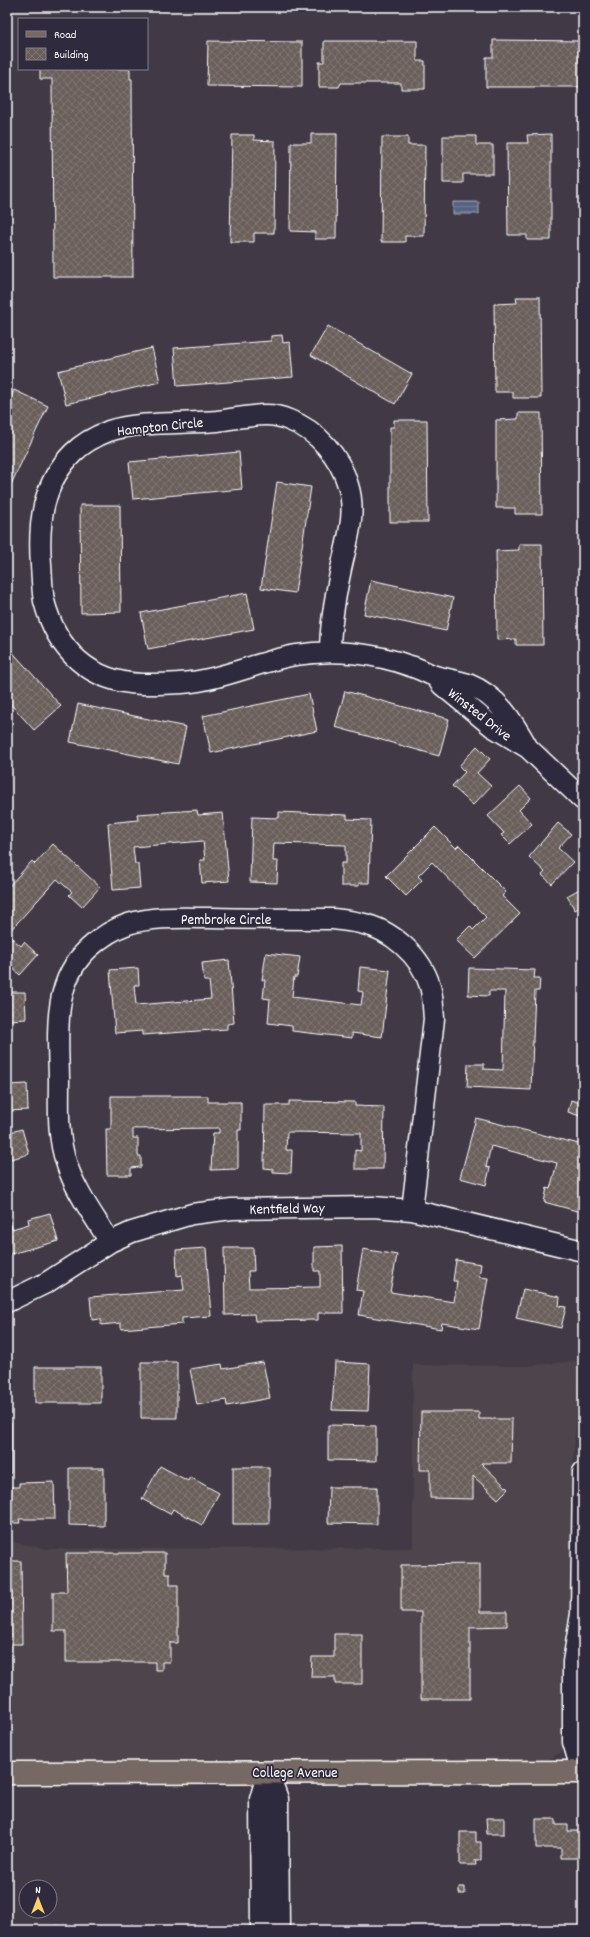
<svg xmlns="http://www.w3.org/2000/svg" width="590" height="1937" font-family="Dekko,sans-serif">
	<defs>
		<pattern id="water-rules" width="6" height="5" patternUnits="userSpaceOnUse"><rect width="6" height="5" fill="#566480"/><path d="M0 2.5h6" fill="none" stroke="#6f7b93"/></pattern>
		<pattern id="building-cross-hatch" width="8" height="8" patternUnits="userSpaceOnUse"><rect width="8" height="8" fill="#6a5e5a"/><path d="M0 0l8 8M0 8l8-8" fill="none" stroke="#807673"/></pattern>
	</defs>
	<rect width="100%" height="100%" fill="#413a46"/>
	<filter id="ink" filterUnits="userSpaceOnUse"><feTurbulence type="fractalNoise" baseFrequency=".025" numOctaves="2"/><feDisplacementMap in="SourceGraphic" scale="8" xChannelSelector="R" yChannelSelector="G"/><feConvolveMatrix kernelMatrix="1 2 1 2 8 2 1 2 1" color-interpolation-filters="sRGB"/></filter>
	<g filter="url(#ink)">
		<path fill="#4d454c" d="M577 1361 578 1390 572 1476 571 1601 566 1658V1741L562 1752 547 1760H36L7 1763V1541L46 1549 413 1548V1365L525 1366Z"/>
		<path fill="url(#water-rules)" stroke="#9aa2b3" d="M453 202H479V214H453Z"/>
		<path fill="url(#building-cross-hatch)" stroke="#fff" d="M493 40 583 41V87H486V57H493Z
			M208 41 302 42V87L207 86Z
			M324 41H417V61H425V89H401V83H341L339 87H319V62H324Z
			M40 69H130V79H132L133 277H53L52 79H40Z
			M311 134H337L336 239H315V232L290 231 291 143H311Z
			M551 134V240H527V235H508L507 143H528L527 135Z
			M232 135H254V140L275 141 274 233H254V242H230Z
			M443 136H476V145H493V174H463V183H443Z
			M382 137H408V145H425L424 236H405V242H381Z
			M516 297H540L541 398H513V392H495L494 304 517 303Z
			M328 326 412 374 395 404 311 355Z
			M282 335 283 343 290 342 293 377 177 386 174 348 271 341V336Z
			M152 348 160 382 66 404 58 371Z
			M14 390 48 406 7 493V405Z
			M518 413H541L542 514H515V508H496V420L518 419Z
			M394 420H427L428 522H390V427H394Z
			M239 452 242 489 133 499 129 462Z
			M277 482 311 487 295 593 261 588Z
			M80 505H120L121 612 81 613Z
			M519 544H542L543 645H516V639L497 640 496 551 519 550Z
			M371 580 453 598 446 631 364 614Z
			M247 593 254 629 148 649 141 613Z
			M7 597 11 629 7 630Z
			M7 646 61 706 34 730 7 700Z
			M345 691 449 719 439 756 335 727Z
			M309 694 317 731 211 753 203 716Z
			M78 704 186 727 178 764 70 742Z
			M477 746 490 759 477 773 491 786 473 805 452 786 465 772 459 766Z
			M520 786 531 798 519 810 532 824 510 844 501 835 504 833 488 816Z
			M197 810 198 815 223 813 229 881 202 883 200 860H205L203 841 133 847 135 864H138L140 888 113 890 108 823 138 820 137 814Z
			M279 812 347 815V819L371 820 369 883H359V886H341V863H346V845L274 843 273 861H278L277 883 250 882 252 817 279 818Z
			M558 823 571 834 558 848 573 862 552 884 542 875 545 872 529 857Z
			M435 827 456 848 459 845 506 892 502 896 520 914 475 958 456 940 470 926 473 930 486 917 432 862 418 876 422 880 406 896 386 876Z
			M53 844 100 887 82 907 69 895 72 892 57 879 7 934 21 946 24 942 38 955 20 975 7 963V888L32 861 35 864Z
			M583 887V905L575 910 567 896Z
			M266 953 300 957 297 977H294L292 997 361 1005 363 992 358 991 360 967 390 970 382 1037 352 1033V1038L292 1031V1026L268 1023 270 999 263 998 265 980H262Z
			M229 960 234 1023 227 1024V1029L142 1035V1031L115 1033 110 970 138 968 139 985H134L136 1005 211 999 209 981H204L202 963Z
			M469 968 535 970 534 978H540L539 991H535L531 1090 467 1087 468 1064H484V1069L503 1070 505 991H489V996L468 995Z
			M7 992H25L26 1019 9 1020V1015H7Z
			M27 1084 28 1110 7 1111V1090H9V1085Z
			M583 1093V1117L568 1112 571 1100 580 1103Z
			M111 1096H208V1102H241V1130H238V1169L211 1170 213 1133H219V1128L133 1129V1138H138V1156H141V1167L131 1168V1175H107L106 1129H111Z
			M289 1101 355 1102V1106L384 1107 383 1169H355V1150L361 1151V1133L287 1132 286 1150H292L291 1173 273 1172V1169L264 1168 265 1105H289Z
			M476 1118 583 1145 582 1169H583V1189L577 1211 544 1202 547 1188 550 1189 557 1163 491 1146 486 1167 490 1168 486 1185 460 1178Z
			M22 1129 29 1154 11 1159 10 1156H7V1133Z
			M7 1209 12 1229 29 1224 28 1219 50 1213 58 1241 7 1255Z
			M342 1246 343 1313H318V1320L255 1321 254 1314 225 1315 224 1248H253L254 1271H248L249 1288 320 1287V1271H314V1247Z
			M206 1248 211 1316 182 1318V1324L121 1329V1323L101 1325V1319L92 1320 90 1297 184 1290 182 1275 177 1276 176 1250Z
			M363 1249 397 1255 390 1292 454 1302 457 1281H453L456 1260 481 1264 479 1277 488 1278 479 1329 442 1323 441 1329 359 1315 363 1291 356 1290Z
			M523 1289 560 1297 559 1306 566 1307 561 1328 516 1318Z
			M141 1362H177V1418H141Z
			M263 1362 270 1398 227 1406 226 1400 197 1405 190 1369 222 1364 223 1369Z
			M335 1362 370 1364 368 1411 332 1410Z
			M35 1367H101V1403H35Z
			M421 1412H479V1419H512L511 1463H481L508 1489 498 1499 473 1476V1499L430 1498V1470H420Z
			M7 1423H11V1473H7Z
			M328 1425 376 1426V1461L328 1460Z
			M160 1466 188 1481 190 1477 219 1493 202 1525 173 1509 170 1514 142 1499Z
			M233 1467H269V1524H233Z
			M69 1468H104V1526L69 1525Z
			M54 1482 55 1519H19L20 1523H7V1487H19V1483Z
			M329 1487H377V1524L328 1523Z
			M66 1553H165V1574H170V1585H178V1643H170V1662H162V1670H155V1662H66V1631H53V1592H67Z
			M7 1561H21L22 1644H7Z
			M480 1564V1612H507V1626L470 1627V1699H421V1612H401V1565Z
			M334 1634H362V1684H335V1677H311L312 1657H334Z
			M486 1818H504V1834H487Z
			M536 1819H556V1825H568V1831H583V1858H561V1848H536Z
			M460 1832H476V1842H481V1860H475L476 1865H460Z
			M459 1887H465V1894H459Z
			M132 1924 138 1930H126Z
			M58 1925 63 1930H52Z"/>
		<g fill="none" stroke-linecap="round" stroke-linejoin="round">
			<defs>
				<path id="minor" d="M330 652C330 624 335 597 341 569 347 541 357 513 348 485 340 457 317 430 289 420 282 417 273 415 266 415 250 415 233 419 217 421 184 424 140 421 109 431 96 436 83 443 73 453 42 484 38 523 41 565 42 577 42 590 44 601 57 651 90 682 142 684 158 684 175 684 191 682 227 678 260 661 296 655 333 649 375 653 410 666 418 668 425 672 432 675 444 679 456 680 468 684 498 696 513 721 528 748
					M435 676 442 685 493 727 528 748 583 800
					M110 1242C94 1216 75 1191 66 1162 57 1135 59 1107 59 1078 58 1032 52 982 89 948 101 937 113 929 128 924 154 916 184 918 212 918 252 919 293 919 333 919 342 920 351 921 360 923 390 929 421 955 430 986 433 997 433 1008 434 1019L412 1210
					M7 1302 46 1283 110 1242 132 1232 192 1214 232 1209 373 1207 412 1210 583 1251
					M268 1772 278 1799 279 1930
					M582 1772 573 1742V1662L581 1614 583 1472
					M261 1930 260 1799 268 1772"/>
				<path id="major" d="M7 1773 583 1772"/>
			</defs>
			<use href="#minor" stroke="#fff" stroke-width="23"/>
			<use href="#major" stroke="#fff" stroke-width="25"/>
			<use href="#minor" stroke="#2f2a3d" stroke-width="20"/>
			<use href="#major" stroke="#766964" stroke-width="22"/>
		</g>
	</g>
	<g text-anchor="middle" stroke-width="3.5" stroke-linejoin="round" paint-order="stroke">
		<g font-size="15" fill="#fff" stroke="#2f2a3d">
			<text transform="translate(160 426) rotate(-6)" y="5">Hampton Circle</text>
			<text transform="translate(480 714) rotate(38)" y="5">Winsted Drive</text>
			<text x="226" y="924">Pembroke Circle</text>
			<text transform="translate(287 1208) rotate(-1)" y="5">Kentfield Way</text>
			<text x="295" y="1777">College Avenue</text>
		</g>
	</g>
	<rect width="590" height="1937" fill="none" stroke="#2f2a3d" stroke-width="24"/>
	<rect x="12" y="12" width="566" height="1913" fill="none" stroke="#fff" stroke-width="1.5" filter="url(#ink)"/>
	<rect x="18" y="18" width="130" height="52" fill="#2f2a3d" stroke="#827f8b"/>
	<rect x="26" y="31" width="20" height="6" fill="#766964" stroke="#827f8b"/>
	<text x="54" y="38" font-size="12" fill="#ffffff">Road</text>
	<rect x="26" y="48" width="20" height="12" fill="url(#building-cross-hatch)" stroke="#827f8b"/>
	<text x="54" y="58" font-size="12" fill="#ffffff">Building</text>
	<g transform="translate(38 1899)"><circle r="19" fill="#2f2a3d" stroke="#827f8b"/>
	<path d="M0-3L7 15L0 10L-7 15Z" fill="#ffd166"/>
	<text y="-6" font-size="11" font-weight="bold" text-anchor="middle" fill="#ffffff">N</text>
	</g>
</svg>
